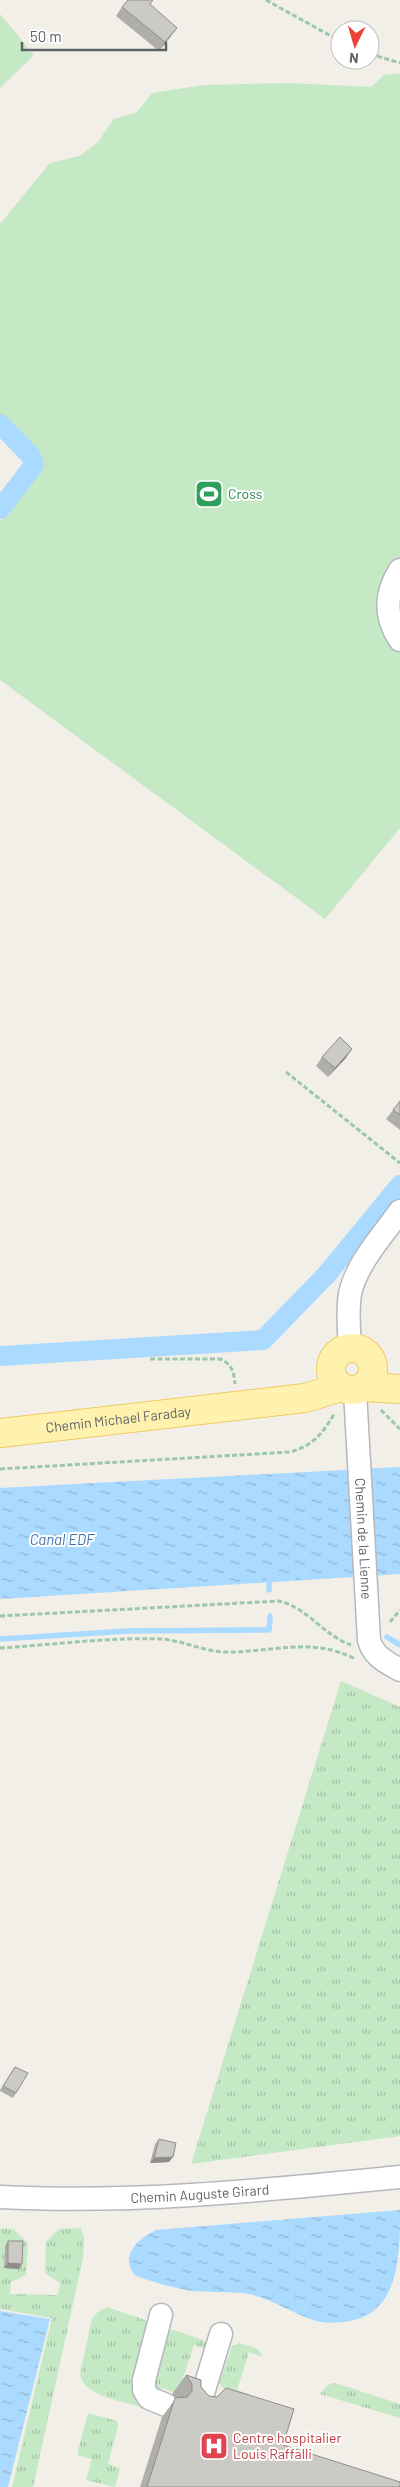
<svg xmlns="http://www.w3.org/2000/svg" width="400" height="2487" font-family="Barlow,sans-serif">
	<defs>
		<pattern id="grass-tufts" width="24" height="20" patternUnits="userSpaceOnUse" patternTransform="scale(1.25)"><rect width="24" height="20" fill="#c5e8c5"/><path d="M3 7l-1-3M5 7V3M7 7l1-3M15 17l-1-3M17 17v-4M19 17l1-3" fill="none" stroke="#a3c0a4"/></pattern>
		<pattern id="water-ripples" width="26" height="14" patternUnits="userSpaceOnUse" patternTransform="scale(1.25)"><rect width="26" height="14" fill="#aadaff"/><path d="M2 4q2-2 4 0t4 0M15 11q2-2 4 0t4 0" fill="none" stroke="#8eb4d2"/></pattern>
	</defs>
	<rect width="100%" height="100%" fill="#f1efe8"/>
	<path fill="url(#grass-tufts)" d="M341 1681 400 1707V2136L191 2164Z
		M0 2228 13 2229 28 2243 26 2275 11 2282 10 2294 58 2295 60 2283 45 2273 46 2242 59 2229 81 2228 84 2238 83 2258 33 2487H12L52 2318 0 2309Z
		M107 2307 145 2320 150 2326 145 2408C124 2401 86 2398 80 2375L92 2318 98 2312Z
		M170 2330H174L203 2340 209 2350 194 2345 178 2393 191 2398 162 2388 158 2397 151 2390 166 2336Z
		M240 2343 258 2349 263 2357 249 2352 237 2390 250 2394 249 2397 227 2393 219 2383 232 2346Z
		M335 2383 400 2404V2418L320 2394 328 2385Z
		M88 2413 117 2421 118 2426 108 2464 120 2468 115 2487 86 2480 92 2459 77 2455Z"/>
	<path fill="#c5e8c5" d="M0 14 34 55 0 88Z
		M400 73V562C394 572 385 582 380 592 370 614 385 639 400 653V828L325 919 0 680V522L35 466 0 429V224L50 163 80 156 98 142 114 119 137 112 152 93 204 85 289 83 371 87 384 75Z"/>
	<path fill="url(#water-ripples)" d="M400 1467V1574L0 1599V1488Z
		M400 2210C400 2252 400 2309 354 2320 342 2323 328 2324 316 2321 293 2314 272 2299 249 2294 230 2291 210 2293 192 2291 173 2288 154 2282 136 2276 118 2257 138 2238 156 2230Z
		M0 2311 50 2319 8 2487H0Z"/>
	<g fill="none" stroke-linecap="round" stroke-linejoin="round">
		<path stroke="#aadaff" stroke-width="5.5" d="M269 1575V1590
			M387 1637 400 1645
			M0 1639 128 1631 269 1630 270 1616"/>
		<path stroke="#aadaff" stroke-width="20" d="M0 424 31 456 34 465 0 509
			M327 1274 400 1185
			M0 1356 263 1340 331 1270"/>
		<defs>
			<g id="minor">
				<path d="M400 570C385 593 384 617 400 640"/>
				<path d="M350 1348C349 1330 347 1312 350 1294 356 1264 383 1235 400 1211"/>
				<path id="s1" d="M355 1391 369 1640C373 1656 386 1662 400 1670"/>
				<path id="s2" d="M0 2197C133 2204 267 2190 400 2177"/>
				<path d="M161 2315 144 2380V2390L149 2398 166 2405"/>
				<path d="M200 2403 221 2334"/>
			</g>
			<g id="major">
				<circle cx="352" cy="1369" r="21"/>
				<path d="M364 1387 400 1389"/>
				<path id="s3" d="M0 1433 305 1398 341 1387"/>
			</g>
		</defs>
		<use href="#minor" stroke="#b5b8bc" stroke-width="25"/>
		<use href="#major" stroke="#f2c960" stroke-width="30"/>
		<path stroke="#9cc7a9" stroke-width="3" stroke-dasharray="5 2.5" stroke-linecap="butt" d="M266 0 340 41
			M370 54 400 63
			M286 1072 400 1163
			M150 1359H220C232 1364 234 1372 235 1384
			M381 1410 400 1429
			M0 1469 290 1452C313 1446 323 1433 334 1414
			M0 1616 279 1601C308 1608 323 1635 351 1645
			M390 1622 400 1610
			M0 1648C51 1645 110 1637 160 1639 182 1640 202 1651 224 1652 270 1653 311 1636 355 1659"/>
		<use href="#minor" stroke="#fff" stroke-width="22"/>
		<use href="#major" stroke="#fff2af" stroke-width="28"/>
	</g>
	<path fill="#afaea9" d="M150 5 171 36 159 51 116 16 122 7Z
		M322 1057 346 1058 328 1077 316 1066Z
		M400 1101V1130L386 1119Z
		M15 2067 16 2093 13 2098 0 2091V2090Z
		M159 2139 169 2162 150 2163 155 2144Z
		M8 2241 22 2264 19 2269 4 2268 5 2246Z
		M186 2375 201 2387 209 2396 283 2445 400 2487H140L162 2417 176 2398 172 2394Z"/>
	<path fill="#8f8d8a" d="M177 28 171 36 159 51 165 42Z
		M352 1049 346 1058 328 1077 335 1068Z
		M173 2157 169 2162 150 2163 154 2158Z
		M8 2263 22 2264 19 2269 4 2268Z"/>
	<path fill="#cccac5" stroke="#8f8d8a" d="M128 0H153L150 4 177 28 165 42 122 7Z
		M340 1037 352 1049 335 1068 322 1057Z
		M400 1101V1115L393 1110Z
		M15 2067 28 2073 16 2093 3 2086Z
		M159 2139 176 2143 173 2157 154 2158Z
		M8 2241H23L22 2264 8 2263Z
		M186 2375 201 2380V2387L209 2396 217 2397 226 2388 294 2409 283 2445 400 2482V2487H147L175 2398 187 2397 192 2391V2384Z"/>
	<defs>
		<symbol id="stadium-square" viewBox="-11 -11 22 22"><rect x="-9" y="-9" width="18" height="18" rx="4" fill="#2e9e5b" stroke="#fff"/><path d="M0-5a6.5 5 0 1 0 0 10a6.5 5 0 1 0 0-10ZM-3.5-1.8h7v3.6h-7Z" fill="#fff"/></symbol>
		<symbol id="hospital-square" viewBox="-11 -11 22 22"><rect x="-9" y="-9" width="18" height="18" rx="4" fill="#e0444e" stroke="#fff"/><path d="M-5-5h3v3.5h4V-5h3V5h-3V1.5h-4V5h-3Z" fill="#fff"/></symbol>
	</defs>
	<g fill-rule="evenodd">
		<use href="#stadium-square" x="193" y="478" width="32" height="32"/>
		<use href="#hospital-square" x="198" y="2430" width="32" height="32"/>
	</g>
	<g text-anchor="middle" stroke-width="4" stroke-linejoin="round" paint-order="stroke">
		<g font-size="14" fill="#27864d" stroke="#fff" text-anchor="start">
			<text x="228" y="499">Cross</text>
		</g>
		<g font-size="14" fill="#5f6368" stroke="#fff">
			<text dy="5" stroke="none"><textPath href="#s3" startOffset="119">Chemin Michael Faraday</textPath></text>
			<text dy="5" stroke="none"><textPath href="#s1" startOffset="148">Chemin de la Lienne</textPath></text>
			<text dy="5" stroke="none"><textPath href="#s2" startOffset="200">Chemin Auguste Girard</textPath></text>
		</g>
		<g font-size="14" fill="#be3a42" stroke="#fff" text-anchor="start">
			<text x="233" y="2443">Centre hospitalier<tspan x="233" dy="16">Louis Raffalli</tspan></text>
		</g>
		<g font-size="15" font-style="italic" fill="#4174aa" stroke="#fff">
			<text x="62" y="1545">Canal EDF</text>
		</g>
	</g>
	<g transform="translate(355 45) rotate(185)"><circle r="24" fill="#ffffff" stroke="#bfc1c3"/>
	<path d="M0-4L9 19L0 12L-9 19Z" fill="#ea4335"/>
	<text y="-8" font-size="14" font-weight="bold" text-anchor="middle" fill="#5f6368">N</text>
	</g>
	<path d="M22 42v8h144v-8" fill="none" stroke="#5f6368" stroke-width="2.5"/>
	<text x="30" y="42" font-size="15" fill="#5f6368" stroke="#ffffff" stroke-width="4" paint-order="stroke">50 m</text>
</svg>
